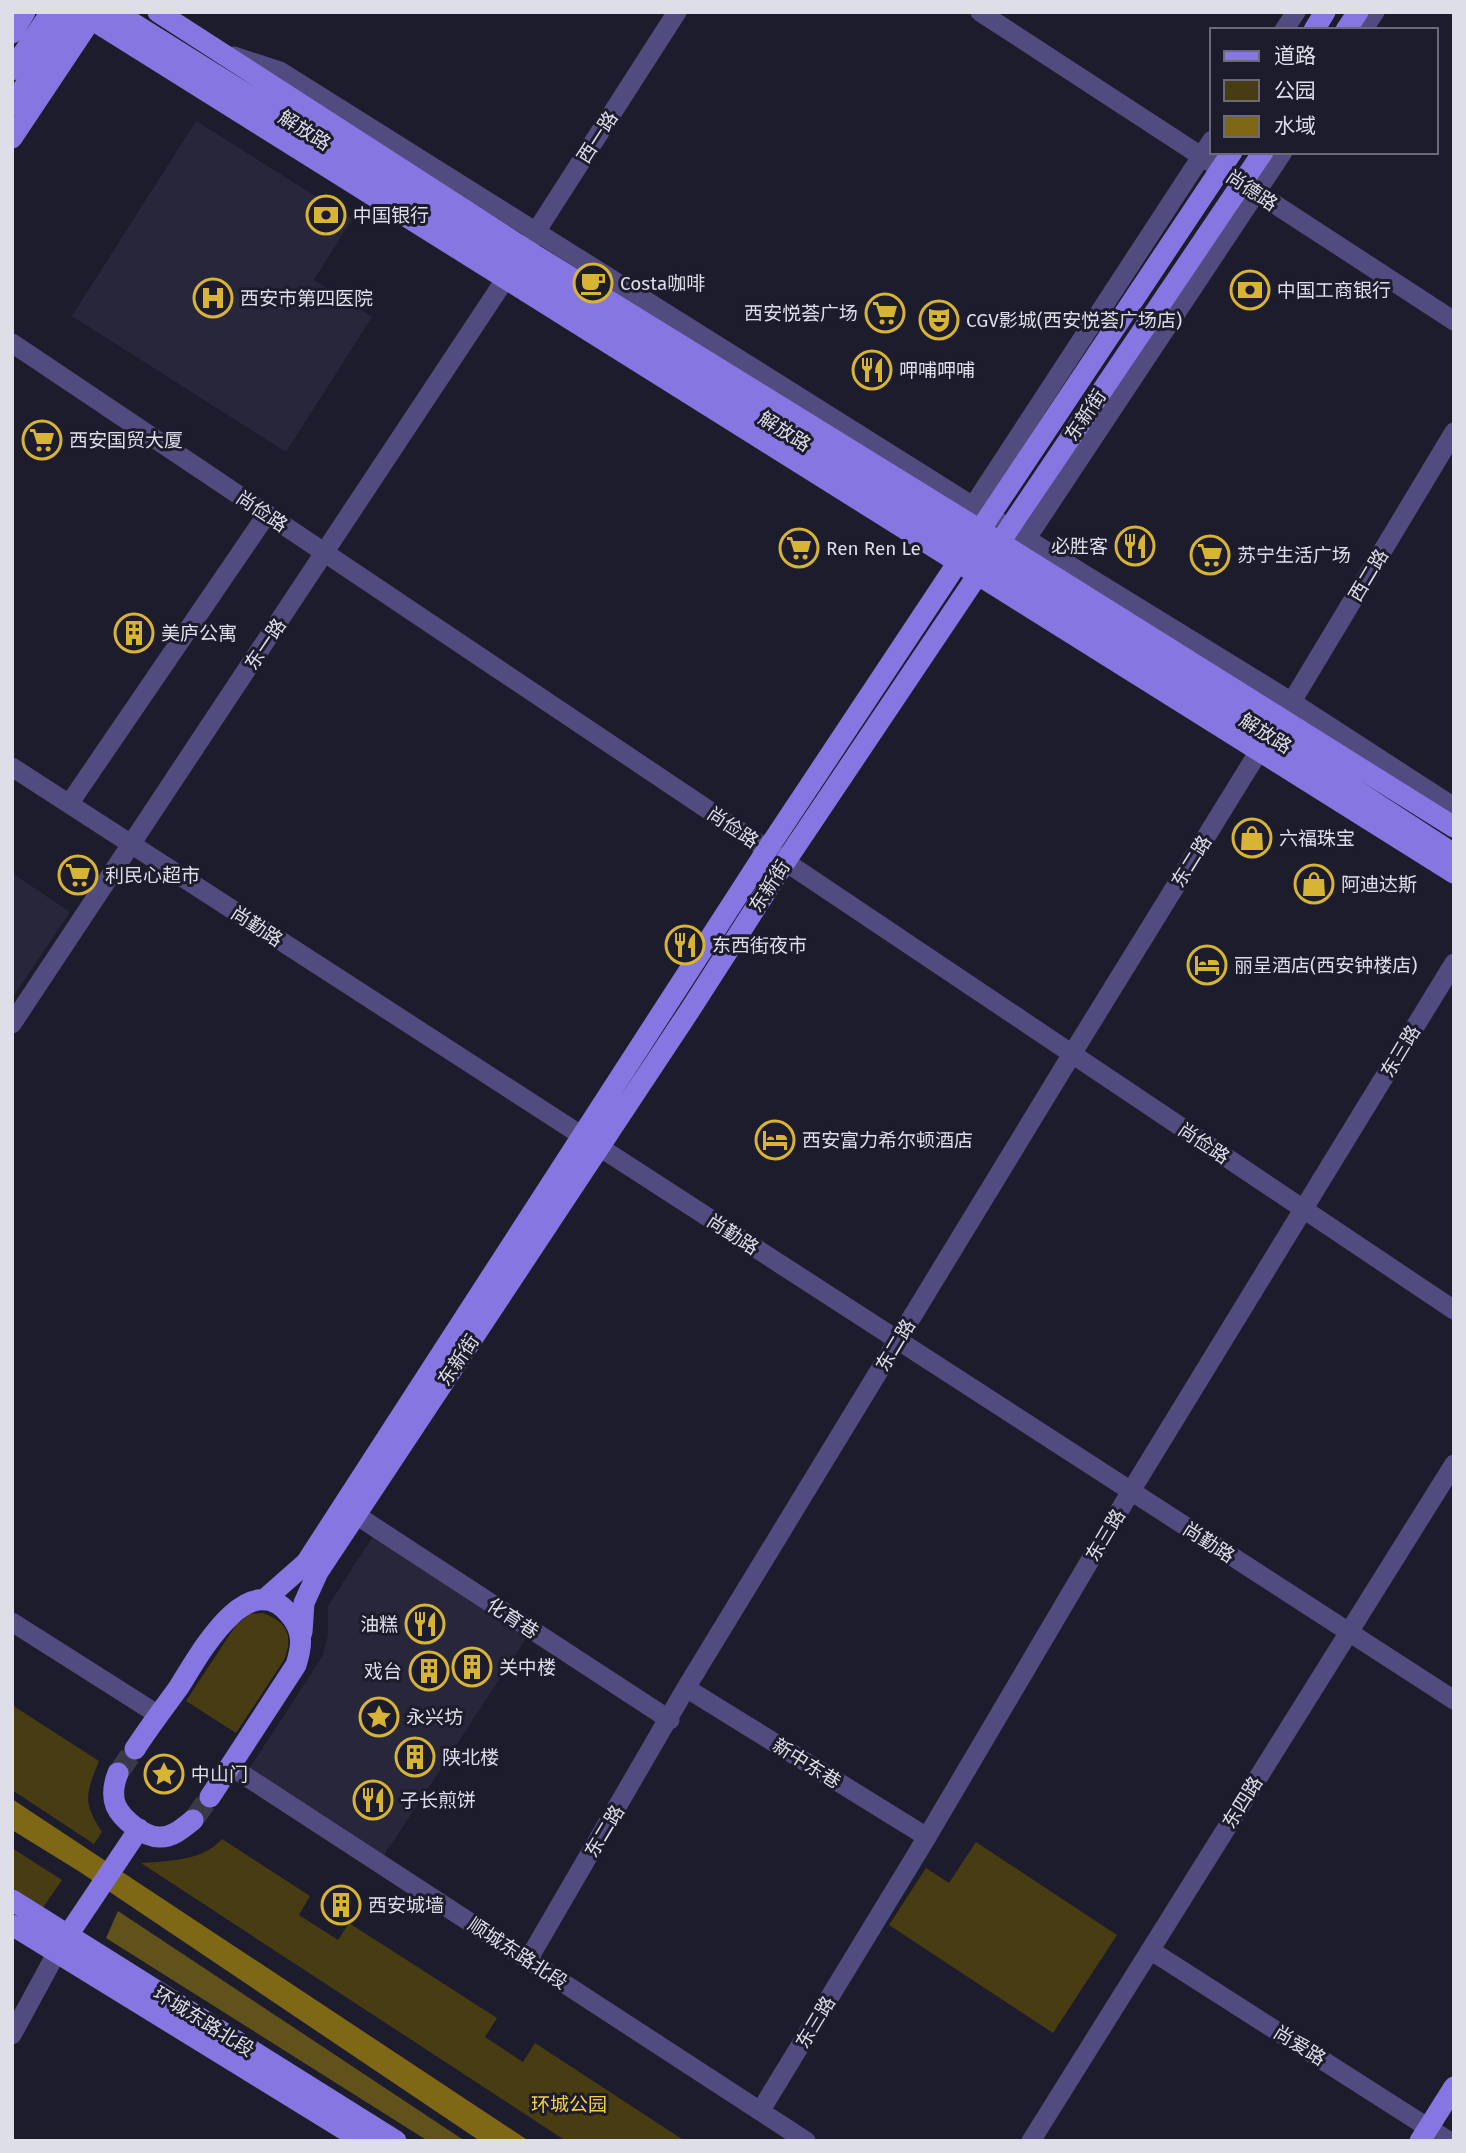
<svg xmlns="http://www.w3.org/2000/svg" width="1466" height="2153" font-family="'Fira Sans','Noto Sans SC',sans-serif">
	<rect width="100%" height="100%" fill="#1d1c2c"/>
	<path fill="#28263b" d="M196 121 352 219 314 280 372 317 286 452 72 316Z
		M12 873 70 912 12 998Z
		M375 1533 529 1634 383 1857 249 1769 322 1657 328 1636V1606Z"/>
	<path fill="#483c12" d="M263 1613C287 1622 294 1635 284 1660L236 1733 186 1701 236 1625 250 1614Z
		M12 1705 99 1761C86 1794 82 1801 102 1832L94 1844 12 1790Z
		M222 1839 310 1896 299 1915 338 1940 349 1923 497 2018 485 2037 523 2062 535 2043 685 2141H566L141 1863C168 1861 203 1861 222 1839Z
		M976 1842 1117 1935 1053 2033 889 1925 926 1868 949 1883Z
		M12 1848 62 1880 42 1909 12 1890Z"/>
	<path fill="#61521b" d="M118 1911 465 2141H428L106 1938Z"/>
	<path fill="#7e6815" d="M12 1799 529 2141H480L80 1872 12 1830Z"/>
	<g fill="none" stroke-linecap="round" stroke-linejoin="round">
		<path stroke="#3a3948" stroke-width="21" stroke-dasharray="21 10" stroke-linecap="butt" d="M118 1773 135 1749
			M193 1820 210 1797"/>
		<path stroke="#514c7f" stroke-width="19" d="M980 12 1454 321
			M1284 30 1296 12
			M1363 30 1375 12
			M234 56 280 71 973 506 1292 702 1454 807
			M530 241 677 12
			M12 343 1454 1310
			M973 506 1212 140
			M1027 538 1283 152
			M1285 713 1454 432
			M12 767 1454 1700
			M69 804 267 514
			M12 1024 514 266
			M356 1515 670 1720
			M12 1622 157 1714
			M686 1688 927 1837
			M230 1766 806 2141
			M1150 1950 1449 2141
			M528 1960 686 1688 1072 1054 1267 738
			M12 2035 57 1952
			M761 2110 927 1837 1131 1491 1454 963
			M1031 2141 1454 1464"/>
		<path stroke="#8576e2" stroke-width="21" d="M80 12 1454 873
			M115 12 1269 734 1454 854
			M158 12 525 249 980 530 1454 827
			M1314 30 1325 12
			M1346 30 1358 12
			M12 33 25 12
			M12 70 51 12
			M12 105 74 12
			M12 138 96 12
			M980 530 1232 152
			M1000 542 1263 152
			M264 1600 306 1563 767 850 966 550
			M302 1632 304 1603 318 1572 690 1010 785 862 985 564
			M135 1749C149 1727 164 1708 179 1687 198 1657 248 1563 290 1615 304 1632 302 1646 296 1665L210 1797
			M118 1773C114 1783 112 1796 116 1806 122 1819 144 1837 159 1837 172 1838 183 1828 193 1820
			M12 1900 396 2141
			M12 1925 363 2141
			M60 1947 139 1829
			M1420 2141 1454 2087"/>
	</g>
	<defs>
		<symbol id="bank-ring" viewBox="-11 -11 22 22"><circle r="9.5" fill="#1d1c2c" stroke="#d7b434" stroke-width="1.5"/><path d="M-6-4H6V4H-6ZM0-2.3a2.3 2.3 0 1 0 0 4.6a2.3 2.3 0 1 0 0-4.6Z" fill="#d7b434"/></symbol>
		<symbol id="cafe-ring" viewBox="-11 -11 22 22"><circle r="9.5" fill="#1d1c2c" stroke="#d7b434" stroke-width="1.5"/><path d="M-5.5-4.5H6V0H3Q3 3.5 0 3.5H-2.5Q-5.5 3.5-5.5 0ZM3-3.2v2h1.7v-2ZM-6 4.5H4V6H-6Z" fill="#d7b434"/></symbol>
		<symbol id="hospital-ring" viewBox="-11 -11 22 22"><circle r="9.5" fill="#1d1c2c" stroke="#d7b434" stroke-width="1.5"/><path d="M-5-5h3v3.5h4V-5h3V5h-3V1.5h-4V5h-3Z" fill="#d7b434"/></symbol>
		<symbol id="supermarket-ring" viewBox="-11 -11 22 22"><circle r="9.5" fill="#1d1c2c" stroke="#d7b434" stroke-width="1.5"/><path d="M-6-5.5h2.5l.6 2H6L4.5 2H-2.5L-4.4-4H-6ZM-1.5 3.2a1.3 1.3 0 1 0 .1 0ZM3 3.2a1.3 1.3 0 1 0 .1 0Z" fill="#d7b434"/></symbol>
		<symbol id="theatre-ring" viewBox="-11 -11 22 22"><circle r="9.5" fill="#1d1c2c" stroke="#d7b434" stroke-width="1.5"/><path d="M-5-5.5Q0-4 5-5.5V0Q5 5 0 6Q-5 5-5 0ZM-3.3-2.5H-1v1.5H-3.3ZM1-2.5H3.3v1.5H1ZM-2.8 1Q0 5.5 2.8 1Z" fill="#d7b434"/></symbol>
		<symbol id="restaurant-ring" viewBox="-11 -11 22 22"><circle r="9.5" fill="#1d1c2c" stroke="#d7b434" stroke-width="1.5"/><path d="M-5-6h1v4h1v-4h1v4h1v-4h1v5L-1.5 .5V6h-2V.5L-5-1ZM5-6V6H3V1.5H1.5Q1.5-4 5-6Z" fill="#d7b434"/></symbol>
		<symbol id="building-ring" viewBox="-11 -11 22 22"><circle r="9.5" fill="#1d1c2c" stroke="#d7b434" stroke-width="1.5"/><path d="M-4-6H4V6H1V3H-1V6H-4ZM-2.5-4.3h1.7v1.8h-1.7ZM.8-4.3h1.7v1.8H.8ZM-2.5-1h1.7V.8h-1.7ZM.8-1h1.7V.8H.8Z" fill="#d7b434"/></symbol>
		<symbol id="shop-ring" viewBox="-11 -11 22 22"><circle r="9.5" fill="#1d1c2c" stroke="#d7b434" stroke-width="1.5"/><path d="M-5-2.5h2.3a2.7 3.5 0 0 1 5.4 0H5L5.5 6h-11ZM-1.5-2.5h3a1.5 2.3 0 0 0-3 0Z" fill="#d7b434"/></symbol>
		<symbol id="hotel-ring" viewBox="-11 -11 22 22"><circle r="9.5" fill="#1d1c2c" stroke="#d7b434" stroke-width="1.5"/><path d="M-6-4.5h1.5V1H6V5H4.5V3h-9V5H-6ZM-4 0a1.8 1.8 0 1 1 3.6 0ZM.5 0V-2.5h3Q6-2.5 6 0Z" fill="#d7b434"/></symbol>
		<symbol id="sight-ring" viewBox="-11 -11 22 22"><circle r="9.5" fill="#1d1c2c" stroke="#d7b434" stroke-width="1.5"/><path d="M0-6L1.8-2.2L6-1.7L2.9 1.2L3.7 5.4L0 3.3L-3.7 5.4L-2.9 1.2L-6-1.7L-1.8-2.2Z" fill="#d7b434"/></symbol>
	</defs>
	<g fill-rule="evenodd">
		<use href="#bank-ring" x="304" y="193" width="44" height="44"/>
		<use href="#cafe-ring" x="571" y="261" width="44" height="44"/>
		<use href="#bank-ring" x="1228" y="268" width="44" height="44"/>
		<use href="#hospital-ring" x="191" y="276" width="44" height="44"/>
		<use href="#supermarket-ring" x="863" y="291" width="44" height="44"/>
		<use href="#theatre-ring" x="917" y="298" width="44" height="44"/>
		<use href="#restaurant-ring" x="850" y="348" width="44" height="44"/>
		<use href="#supermarket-ring" x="20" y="418" width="44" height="44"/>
		<use href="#restaurant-ring" x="1113" y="524" width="44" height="44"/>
		<use href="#supermarket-ring" x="777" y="526" width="44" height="44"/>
		<use href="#supermarket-ring" x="1188" y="533" width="44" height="44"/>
		<use href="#building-ring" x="112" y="611" width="44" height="44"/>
		<use href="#shop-ring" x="1230" y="816" width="44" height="44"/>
		<use href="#supermarket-ring" x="56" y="853" width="44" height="44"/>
		<use href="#shop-ring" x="1292" y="862" width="44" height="44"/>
		<use href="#restaurant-ring" x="663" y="923" width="44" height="44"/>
		<use href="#hotel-ring" x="1185" y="943" width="44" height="44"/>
		<use href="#hotel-ring" x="753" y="1118" width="44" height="44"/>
		<use href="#restaurant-ring" x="403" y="1602" width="44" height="44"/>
		<use href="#building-ring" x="450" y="1645" width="44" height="44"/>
		<use href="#building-ring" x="407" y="1649" width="44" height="44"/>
		<use href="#sight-ring" x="357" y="1695" width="44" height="44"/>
		<use href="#building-ring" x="393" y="1735" width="44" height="44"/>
		<use href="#sight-ring" x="142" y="1752" width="44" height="44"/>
		<use href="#restaurant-ring" x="351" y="1778" width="44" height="44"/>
		<use href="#building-ring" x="319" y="1883" width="44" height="44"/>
	</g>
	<g text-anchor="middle" stroke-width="6" stroke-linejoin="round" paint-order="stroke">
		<g font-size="19" fill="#dedee9" stroke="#1d1c2c">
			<text transform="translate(305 130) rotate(32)" y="7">解放路</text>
			<text transform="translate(597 137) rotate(-57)" y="7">西一路</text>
			<text transform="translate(1252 190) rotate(34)" y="7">尚德路</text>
			<text transform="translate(1085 415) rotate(-56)" y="7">东新街</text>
			<text transform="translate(785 431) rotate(32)" y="7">解放路</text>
			<text transform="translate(262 511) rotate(34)" y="7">尚俭路</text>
			<text transform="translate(1368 575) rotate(-59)" y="7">西二路</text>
			<text transform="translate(265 644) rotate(-56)" y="7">东一路</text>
			<text transform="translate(1266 733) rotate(32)" y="7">解放路</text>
			<text transform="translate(733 827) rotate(34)" y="7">尚俭路</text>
			<text transform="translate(1191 861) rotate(-58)" y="7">东二路</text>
			<text transform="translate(769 886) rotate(-57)" y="7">东新街</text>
			<text transform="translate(257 926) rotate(33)" y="7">尚勤路</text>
			<text transform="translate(1400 1051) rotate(-59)" y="7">东三路</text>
			<text transform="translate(1204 1143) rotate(34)" y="7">尚俭路</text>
			<text transform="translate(733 1234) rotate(33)" y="7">尚勤路</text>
			<text transform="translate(895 1345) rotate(-59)" y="7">东二路</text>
			<text transform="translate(458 1360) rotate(-56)" y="7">东新街</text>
			<text transform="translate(1105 1535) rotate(-59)" y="7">东三路</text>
			<text transform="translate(1209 1542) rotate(33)" y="7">尚勤路</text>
			<text transform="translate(513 1618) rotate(33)" y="7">化育巷</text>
			<text transform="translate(807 1763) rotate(32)" y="7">新中东巷</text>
			<text transform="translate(1242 1802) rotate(-58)" y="7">东四路</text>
			<text transform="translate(604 1831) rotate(-59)" y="7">东二路</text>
			<text transform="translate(518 1953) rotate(33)" y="7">顺城东路北段</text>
			<text transform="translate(204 2021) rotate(32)" y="7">环城东路北段</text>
			<text transform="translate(815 2022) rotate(-59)" y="7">东三路</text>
			<text transform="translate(1300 2045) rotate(32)" y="7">尚爱路</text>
		</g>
		<g font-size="19" fill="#dedee9" stroke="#1d1c2c" text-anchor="start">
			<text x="353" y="222">中国银行</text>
			<text x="620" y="290">Costa咖啡</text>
			<text x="1277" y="297">中国工商银行</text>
			<text x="240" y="305">西安市第四医院</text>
			<text x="858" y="320" text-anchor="end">西安悦荟广场</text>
			<text x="966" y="327">CGV影城(西安悦荟广场店)</text>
			<text x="899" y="377">呷哺呷哺</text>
			<text x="69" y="447">西安国贸大厦</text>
			<text x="1108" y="553" text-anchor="end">必胜客</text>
			<text x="826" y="555">Ren Ren Le</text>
			<text x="1237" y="562">苏宁生活广场</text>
			<text x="161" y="640">美庐公寓</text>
			<text x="1279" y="845">六福珠宝</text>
			<text x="105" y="882">利民心超市</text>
			<text x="1341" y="891">阿迪达斯</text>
			<text x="712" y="952">东西街夜市</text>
			<text x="1234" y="972">丽呈酒店(西安钟楼店)</text>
			<text x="802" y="1147">西安富力希尔顿酒店</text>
			<text x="398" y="1631" text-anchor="end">油糕</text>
			<text x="499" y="1674">关中楼</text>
			<text x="402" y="1678" text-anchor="end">戏台</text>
			<text x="406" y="1724">永兴坊</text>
			<text x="442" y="1764">陕北楼</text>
			<text x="191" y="1781">中山门</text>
			<text x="400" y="1807">子长煎饼</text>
			<text x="368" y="1912">西安城墙</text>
		</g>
		<g font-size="19" fill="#f6cf45" stroke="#1d1c2c">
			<text x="569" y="2111">环城公园</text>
		</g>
	</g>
	<rect width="1466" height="2153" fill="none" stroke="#dedee9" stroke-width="28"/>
	<rect x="1210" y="28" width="228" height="126" fill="#1d1c2c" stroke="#6a6a78" stroke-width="2"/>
	<rect x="1224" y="51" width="35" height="10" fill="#8576e2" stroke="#6a6a78" stroke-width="2"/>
	<text x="1274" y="63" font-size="21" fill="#dedee9">道路</text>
	<rect x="1224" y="80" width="35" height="21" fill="#483c12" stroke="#6a6a78" stroke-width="2"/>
	<text x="1274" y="98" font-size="21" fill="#dedee9">公园</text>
	<rect x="1224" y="116" width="35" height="21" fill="#7e6815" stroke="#6a6a78" stroke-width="2"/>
	<text x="1274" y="133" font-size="21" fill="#dedee9">水域</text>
</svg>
